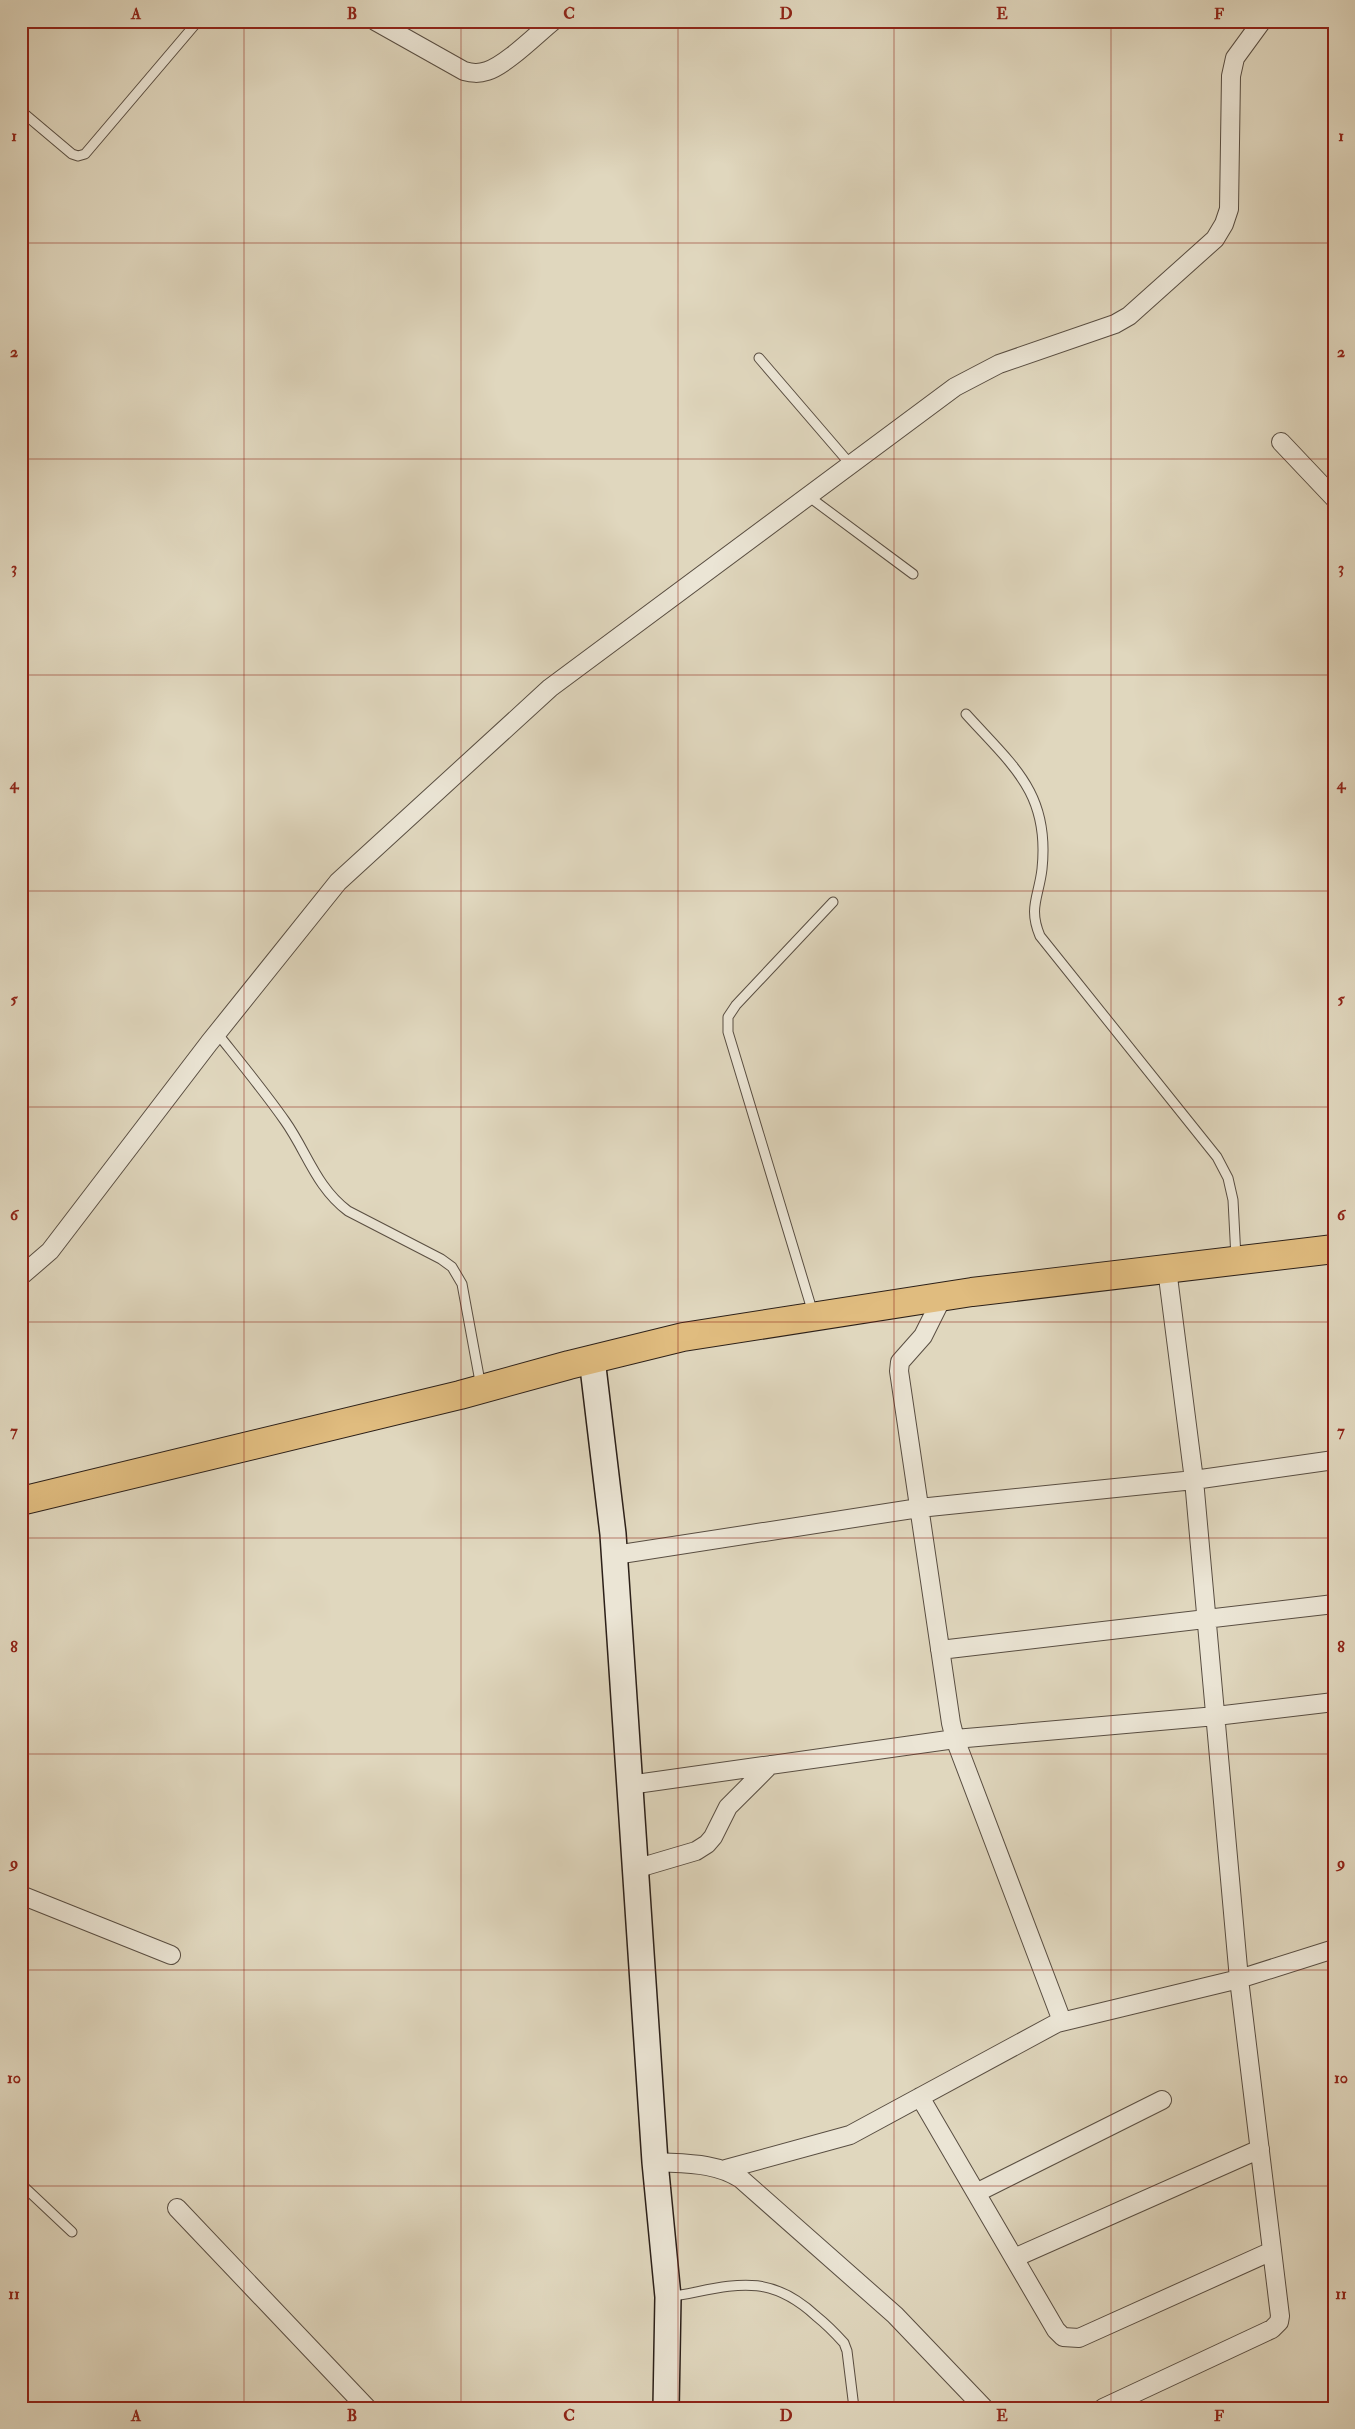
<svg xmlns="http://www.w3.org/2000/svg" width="1355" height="2429" font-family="'IM FELL Double Pica',serif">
	<rect width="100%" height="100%" fill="#e0d7be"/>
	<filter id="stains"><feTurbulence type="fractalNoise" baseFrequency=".004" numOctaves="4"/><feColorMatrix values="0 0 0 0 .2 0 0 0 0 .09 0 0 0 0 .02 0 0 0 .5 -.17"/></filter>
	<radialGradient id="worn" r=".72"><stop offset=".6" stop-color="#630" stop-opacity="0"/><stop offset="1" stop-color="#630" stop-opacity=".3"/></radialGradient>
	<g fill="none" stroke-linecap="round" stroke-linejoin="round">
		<defs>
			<path id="lane" d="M49 22 50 21
				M21 111 72 154 78 156 85 154 198 21
				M759 358 851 465
				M808 496 913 574
				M966 714C1013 766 1050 793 1042 869 1039 896 1028 908 1040 936L1217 1157 1228 1178 1233 1200 1236 1258
				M217 1033C240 1062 264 1091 285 1121 307 1152 316 1187 348 1211L441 1259 452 1267 462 1284 481 1387
				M813 1313 728 1032V1017L736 1005 833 902
				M21 2184 72 2232
				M669 2297C730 2287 765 2269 816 2316 826 2324 835 2333 844 2343L847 2351 854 2408"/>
			<path id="street" d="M375 21 464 71C472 73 478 74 487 71 506 65 536 35 553 21
				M1281 442 1334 498
				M21 1276 50 1251 209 1043 338 882 550 688 955 387 999 364 1115 324 1129 316 1215 239 1224 224 1229 209 1231 76 1235 58 1262 21
				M943 1296 923 1336 900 1362 899 1371 951 1723 955 1739 1062 2021
				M615 1555 919 1508 1194 1480 1334 1460
				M940 1650 1334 1604
				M629 1785 955 1739 1216 1716 1334 1702
				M635 1869 696 1851 707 1844 713 1837 728 1807 770 1765
				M21 1895 171 1955
				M920 2097 1056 2330 1063 2337 1079 2338 1272 2251
				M655 2162C685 2164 715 2162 741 2179L895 2315 984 2408
				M726 2169 850 2135 1057 2023 1239 1979 1334 1949
				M976 2193 1162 2100
				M177 2208 367 2408
				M1014 2258 1260 2149
				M1103 2408 1272 2329 1279 2322 1280 2316 1239 1979 1194 1480 1167 1269"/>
			<path id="secondary" d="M592 1359 613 1534 655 2162 668 2297 666 2408"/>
			<path id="highway" d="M21 1501 460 1395 569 1365 683 1337 972 1292 1334 1249"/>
		</defs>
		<use href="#lane" stroke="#594e42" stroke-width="11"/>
		<use href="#street" stroke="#594e42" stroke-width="20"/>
		<use href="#secondary" stroke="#2c2019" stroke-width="28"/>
		<use href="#highway" stroke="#2c2019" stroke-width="30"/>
		<use href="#lane" stroke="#ebe5d5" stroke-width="9"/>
		<use href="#street" stroke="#ebe5d5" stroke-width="18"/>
		<use href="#secondary" stroke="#ebe5d5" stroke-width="25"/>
		<use href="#highway" stroke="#e0bc7f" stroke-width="28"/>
	</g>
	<path fill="none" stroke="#8f2418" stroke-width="1" stroke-opacity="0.55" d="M244 21V2408M461 21V2408M678 21V2408M894 21V2408M1111 21V2408M21 243H1334M21 459H1334M21 675H1334M21 891H1334M21 1107H1334M21 1322H1334M21 1538H1334M21 1754H1334M21 1970H1334M21 2186H1334"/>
	<rect width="1355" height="2429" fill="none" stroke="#e0d7be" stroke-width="55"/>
	<rect x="28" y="28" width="1300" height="2374" fill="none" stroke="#8f2418" stroke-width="2"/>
	<g font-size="16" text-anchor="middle" font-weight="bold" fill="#8f2418">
		<text x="136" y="19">A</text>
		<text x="352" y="19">B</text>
		<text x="569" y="19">C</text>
		<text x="786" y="19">D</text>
		<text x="1002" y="19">E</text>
		<text x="1219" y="19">F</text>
		<text x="14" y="141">1</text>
		<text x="1341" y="141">1</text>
		<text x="14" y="357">2</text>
		<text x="1341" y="357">2</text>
		<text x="14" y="573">3</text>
		<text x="1341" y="573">3</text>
		<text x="14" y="789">4</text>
		<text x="1341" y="789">4</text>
		<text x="14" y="1004">5</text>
		<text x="1341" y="1004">5</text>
		<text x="14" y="1220">6</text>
		<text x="1341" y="1220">6</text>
		<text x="14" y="1436">7</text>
		<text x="1341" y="1436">7</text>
		<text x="14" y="1652">8</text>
		<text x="1341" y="1652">8</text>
		<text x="14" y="1868">9</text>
		<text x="1341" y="1868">9</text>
		<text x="14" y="2083">10</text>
		<text x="1341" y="2083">10</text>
		<text x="14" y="2299">11</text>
		<text x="1341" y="2299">11</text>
		<text x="136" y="2421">A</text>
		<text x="352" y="2421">B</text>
		<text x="569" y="2421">C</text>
		<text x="786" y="2421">D</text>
		<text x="1002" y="2421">E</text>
		<text x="1219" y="2421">F</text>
	</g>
	<rect width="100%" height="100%" filter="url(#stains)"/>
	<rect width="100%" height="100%" fill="url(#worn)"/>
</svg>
